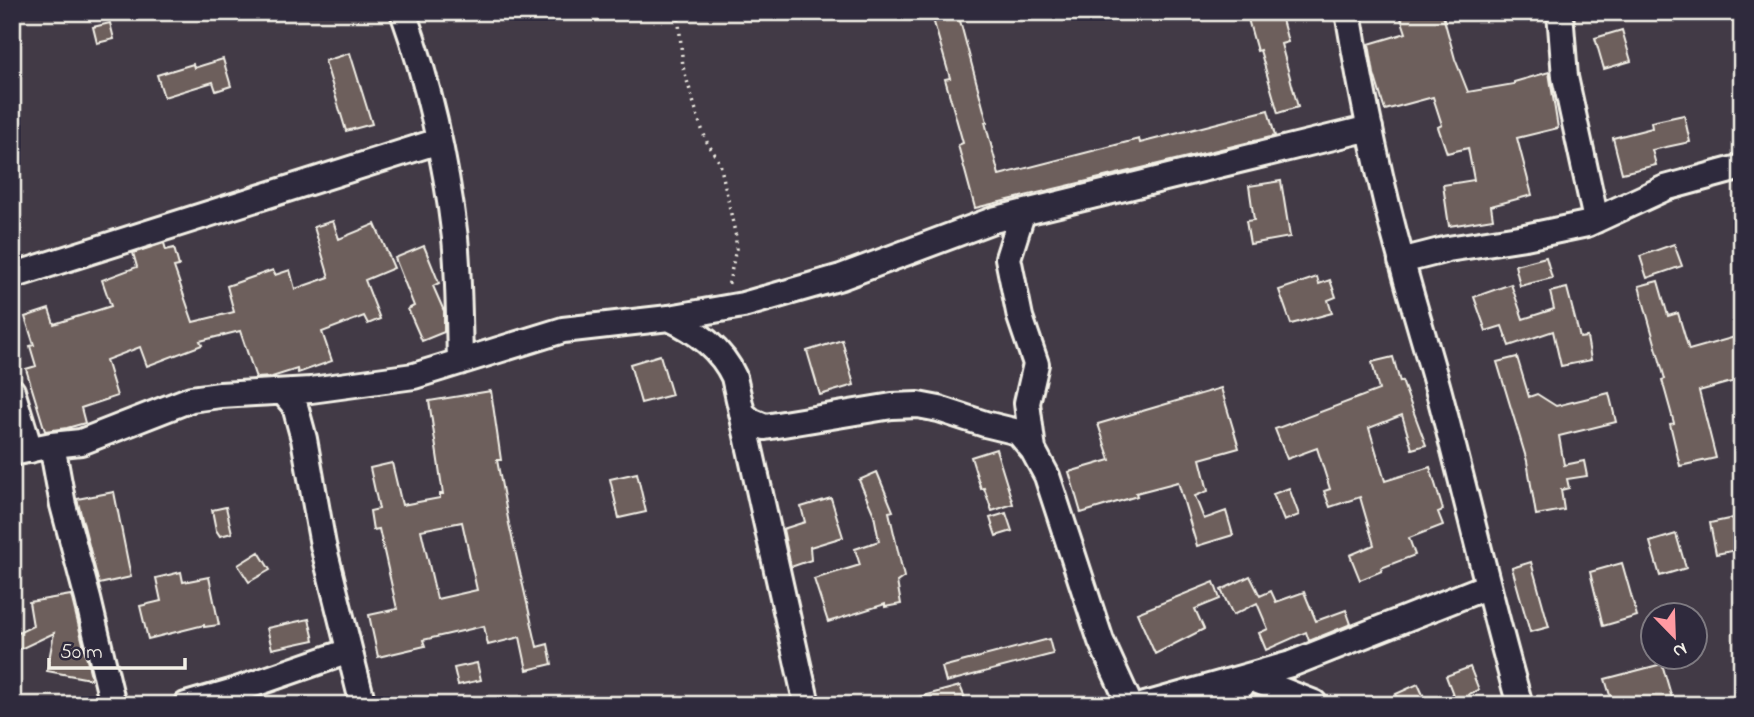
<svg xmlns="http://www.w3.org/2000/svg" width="1754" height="717" font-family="'Indie Flower',sans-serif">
	<rect width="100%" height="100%" fill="#423a46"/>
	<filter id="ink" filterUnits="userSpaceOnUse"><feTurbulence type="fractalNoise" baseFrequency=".0143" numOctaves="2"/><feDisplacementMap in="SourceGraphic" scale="14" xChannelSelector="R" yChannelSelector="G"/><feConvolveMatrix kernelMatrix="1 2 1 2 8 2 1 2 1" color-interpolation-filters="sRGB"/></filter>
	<g filter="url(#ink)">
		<path fill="#6d5e5b" stroke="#f4f1e8" stroke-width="2" fill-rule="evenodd" d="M1246 12H1280L1288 42 1281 44 1298 107 1278 113 1260 50 1257 51Z
			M1399 12H1442L1455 59 1468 92 1514 84V82L1549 72 1558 128 1517 138 1532 195 1491 206 1493 219 1449 226 1443 185 1474 180 1468 148 1447 153 1438 127 1442 125 1433 97 1385 110 1374 74 1369 44 1406 33Z
			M958 13 987 122H985L999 175 1139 139 1140 143 1268 110 1275 136 975 208 958 145 963 143 945 79 950 78 933 19Z
			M110 23 114 39 97 43 93 27Z
			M1622 30 1631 61 1604 69 1595 38Z
			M350 53 372 124 346 131 325 61Z
			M223 59 231 86 216 91 213 82 164 97 157 75 193 64 194 68Z
			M1684 115 1690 142 1652 150 1656 165 1622 173 1613 138 1652 128 1651 122Z
			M1281 181 1290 237 1250 244 1246 221 1254 220 1249 186Z
			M333 221 339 239 375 224 394 268 365 280 380 319 368 324 364 316 322 332 332 361 298 373 297 369 272 377 256 378 240 331 200 341 202 345 147 366 140 347 106 360 117 396 81 408 85 423 67 428 45 431 26 369 36 366 30 346 34 345 25 317 49 309 54 324 111 306 102 280 137 267 133 253 164 243 166 250 174 248 179 266 174 267 193 322 234 312 227 286 273 270 275 275 290 270 295 289 329 277 314 227Z
			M1674 244 1682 266 1647 278 1640 256Z
			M424 246 439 283 433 286 444 311V332L422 341 408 309 414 306 395 258Z
			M1546 257 1552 278 1520 286 1515 265Z
			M1317 277 1319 284 1330 280 1336 297 1328 300 1332 313 1291 324 1279 290Z
			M1658 281 1668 316 1678 313 1689 350 1742 335V379L1699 391 1716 458 1680 466 1670 424 1674 423 1662 380 1665 379 1639 286Z
			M1511 284 1523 319 1554 309 1550 292 1567 288 1580 338 1587 337 1591 360 1561 366 1553 331 1509 346 1502 326 1486 331 1474 297Z
			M842 340 854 385 820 395 807 351Z
			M660 355 672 395 641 403 630 364Z
			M1393 357 1400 382 1402 381 1426 445 1412 449 1402 415 1369 428 1385 481 1430 467 1443 510 1438 512 1443 525 1409 538 1415 555 1381 568 1382 571 1360 580 1350 555 1374 545 1360 497 1330 507 1324 491 1330 489 1317 448 1287 459 1275 429 1379 390 1372 362Z
			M1517 357 1529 397 1537 394 1556 406 1609 393 1616 422 1559 436 1564 465 1584 461 1587 476 1567 479 1569 488 1561 490 1564 510 1536 515 1527 461 1497 362Z
			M1221 388 1239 448 1200 459 1208 491 1195 496 1204 519 1226 511 1233 535 1197 546 1178 482 1136 493 1137 496 1081 513 1069 472 1110 460 1098 424Z
			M491 391 501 460H497L509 524 537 647 548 644 552 664 527 670 520 637 488 645 484 626 423 640 425 646 378 657 369 615 397 609 379 529 373 530 370 511 379 509 370 468 392 463 402 505 440 498V494H443L429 401ZM462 522 477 590 437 599 421 530Z
			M996 449 1013 504 992 511 984 488 981 489 971 457Z
			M877 472 893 511 889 512 904 577 897 582 901 604 885 607V604L828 622 814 579 860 565 855 549 879 541 874 515 859 480Z
			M637 473 646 512 619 518 610 479Z
			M1289 488 1299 515 1284 521 1273 494Z
			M114 492 131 577 99 584 77 499Z
			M831 498 843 537 810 547 811 560 791 567 783 529 805 522 801 507Z
			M226 507 232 533 220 536 216 530 212 510Z
			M1006 513 1012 531 996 536 990 518Z
			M1738 517 1742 549 1716 554 1710 523Z
			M1676 534 1686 568 1660 576 1650 542Z
			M259 552 270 570 249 582 238 565Z
			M1531 562 1549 627 1530 632 1512 568Z
			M1622 563 1637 616 1603 626 1590 572Z
			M181 572 183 582 209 577 219 625 204 627V625L148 639 140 606 161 601 156 578Z
			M1250 576 1260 596 1271 591 1276 602 1304 592 1316 621 1346 610 1351 624 1309 641 1306 632 1266 650 1259 633 1268 629 1257 603 1233 615 1221 590Z
			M1214 582 1220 599 1195 609 1204 629 1155 654 1137 613Z
			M71 595 91 676 90 679 47 671 54 633 12 653V636L33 626 29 602Z
			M309 619 314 640 272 649 267 628Z
			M1049 639 1053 654 946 682 942 667Z
			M477 663 481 680 458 685 454 668Z
			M1662 664 1674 705H1613L1605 679Z
			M1470 667 1479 690 1469 694 1471 699 1457 705 1446 676Z
			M1418 684 1424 697 1401 705 1396 694Z
			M960 686 965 698 950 705H909L908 700Z"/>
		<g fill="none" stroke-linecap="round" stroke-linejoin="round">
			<defs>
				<path id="minor" d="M403 12C429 84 446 162 455 238 459 278 459 321 460 362
					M1348 12C1362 96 1379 180 1402 262 1414 308 1429 354 1441 400 1468 502 1491 604 1520 705
					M1560 12 1565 77 1596 220
					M1022 214 1008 258 1020 317 1036 364 1027 403 1033 450
					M1401 261 1448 249 1525 237 1587 224 1665 188 1742 167
					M12 276 439 141
					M669 318C696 330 722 350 734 377L807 705
					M12 391 30 450
					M283 392 295 406 304 439 323 545 363 705
					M742 413 751 421 765 427 892 406 918 405 939 409 985 424 1018 432 1033 450 1047 476 1101 641 1130 705
					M52 445 63 505 88 599 113 705
					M12 453 52 445 81 442 191 399 220 395 311 390 414 376 563 330 669 318 743 305 841 277 993 220 1370 128
					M186 705 231 692 349 651
					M1145 705 1291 664 1488 586
					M1227 705 1248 677 1314 703 1313 705"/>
			</defs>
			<use href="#minor" stroke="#f4f1e8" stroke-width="30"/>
			<path stroke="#f4f1e8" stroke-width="3.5" stroke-dasharray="2 5" stroke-linecap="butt" d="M678 12 683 67 700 124 707 142 720 163 736 237V249L728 287"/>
			<use href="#minor" stroke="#2f2a3d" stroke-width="24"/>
		</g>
	</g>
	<rect width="1754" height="717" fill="none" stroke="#2f2a3d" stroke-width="42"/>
	<rect x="21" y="21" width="1712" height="675" fill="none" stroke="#f4f1e8" stroke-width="2.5" filter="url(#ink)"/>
	<g transform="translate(1674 636) rotate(157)"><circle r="33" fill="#2f2a3d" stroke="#7e7a81" stroke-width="2"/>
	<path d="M0-5L12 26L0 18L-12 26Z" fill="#ff9aa2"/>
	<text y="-10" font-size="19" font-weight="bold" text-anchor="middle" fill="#f4f1e8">N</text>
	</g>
	<path d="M49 658v10h136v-10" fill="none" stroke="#f4f1e8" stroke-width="3.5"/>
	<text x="60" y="658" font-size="21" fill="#f4f1e8" stroke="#2f2a3d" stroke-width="5" paint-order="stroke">50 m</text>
</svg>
